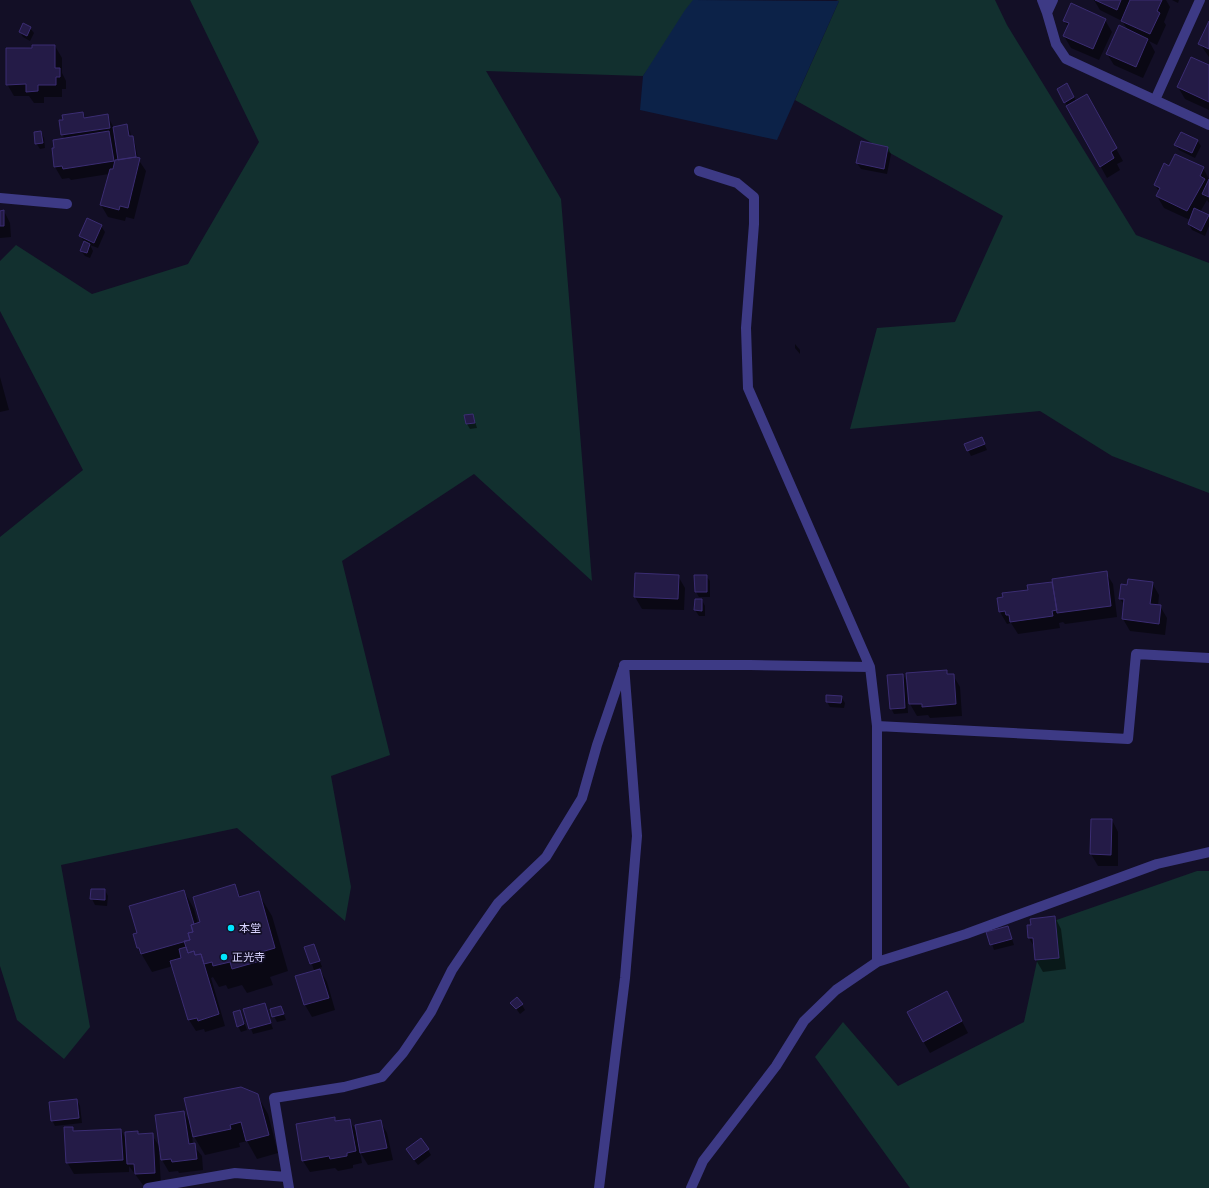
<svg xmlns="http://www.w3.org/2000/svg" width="1209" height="1188" font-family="'Asap Condensed','Noto Sans JP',sans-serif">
	<rect width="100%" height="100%" fill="#130f26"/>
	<path fill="#12302f" d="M190 0H698L643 76 486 71 561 199 592 581 474 474 342 561 390 755 331 776 351 887 345 921 237 828 61 865 90 1027 64 1059 17 1020 0 966V537L83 470 0 311V261L16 245 92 294 188 264 259 142Z
		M836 0H995L1007 25 1136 235 1209 263V493L1112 456 1040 411 850 429 877 328 955 322 1003 216 795 100 839 1Z
		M1197 871H1209V1188H910L815 1057 843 1022 898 1086 1024 1022 1045 924Z"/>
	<path fill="#0c2248" d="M693 0 839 1 777 140 640 110 643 76 685 10Z"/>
	<path fill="#0007" d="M1094 0H1166L1170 7 1164 22 1166 25 1157 45 1149 41 1155 52 1143 78 1114 65 1107 54 1128 30 1122 21 1100 10Z
		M1172 0H1179L1178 3Z
		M1064 20H1105L1112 32 1099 60 1071 48 1064 36 1068 27Z
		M1209 23V57L1200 44Z
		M30 28 34 33 30 41 23 37 20 32Z
		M55 46 62 58V73L66 81V89H62V97H44V103H34L29 96H14L7 84V49Z
		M1209 66V110L1185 99 1178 87Z
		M1067 84 1076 101 1086 96 1123 161 1117 164 1120 170 1107 178 1058 89Z
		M83 113 86 118 107 115 114 128 127 126 130 131 131 137 135 143 138 159 146 171 134 219 126 217 125 221 108 217 101 205 109 174 71 180 69 178 62 179 55 167 53 149 64 139 60 121Z
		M41 132 44 138 45 148 40 149 36 143Z
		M1197 140 1201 146 1195 158 1179 150 1176 145Z
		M888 148 891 154 887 174 861 169 857 163Z
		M1170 167 1203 168 1209 179V203L1207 200 1200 212 1209 217V226L1205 236 1192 230 1189 224 1190 220 1164 208 1157 196 1159 192 1155 185Z
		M4 211 10 223 11 237 0 238V212Z
		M101 226 105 232 98 248 90 245 93 251 90 258 85 256 81 251 85 242 80 236Z
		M795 344 800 350V354L795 348Z
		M0 377 9 410 0 412Z
		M473 415 477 428 470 429 467 424Z
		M982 439 987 450 971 456 968 450Z
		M1106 573 1113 584 1117 617 1065 624 1063 622 1059 623 1060 628 1018 634 1011 623 1007 624 1000 612 1029 591 1028 586Z
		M678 576 685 588 684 610 642 609 635 597Z
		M706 576 710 581V597H699L696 592Z
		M1152 583 1159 595 1158 606H1160L1167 618 1165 635 1130 631 1123 619 1125 606 1120 599 1128 586Z
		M696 600H702L705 606V616H699L695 610Z
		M946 671 948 675H953L960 687 962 716 930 718 928 715 917 716 910 704 907 674Z
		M903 675 906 680 908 713 894 714 891 708Z
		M841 697 845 703 844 708 830 707 827 702Z
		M1092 820H1112L1118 832V866H1098L1091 854Z
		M234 886 241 898 258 893 272 916 288 971 270 977 273 985 247 993 242 985 228 989 226 985 219 987 213 977 211 978 225 1026 205 1032 204 1029 196 1031 189 1020 173 966 152 972 138 948V934L184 891 194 909 198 924 202 923Z
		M92 890H105L108 896 107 906 95 905 92 899Z
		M1055 917 1061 929 1066 969 1043 972 1036 960 1035 948 1029 938 1032 926Z
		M1008 927 1014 945 994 950 988 932Z
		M314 945 322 967 314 970 306 947Z
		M320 970 327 982 335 1010 312 1017 305 1005 296 977Z
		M512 1003 522 1005 525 1010 520 1014Z
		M264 1004 273 1029 253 1034 244 1010Z
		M953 1004 968 1033 930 1053 923 1041Z
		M281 1007 286 1020 277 1022 271 1010Z
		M240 1011 247 1030 241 1032 238 1026Z
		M257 1095 268 1114 278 1153 257 1159 247 1141 239 1143 240 1147 205 1155 192 1133 193 1145 202 1156 203 1170 179 1173 178 1171 169 1172 162 1160 161 1153H159L161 1184 143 1185 129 1166V1172L74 1174 67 1162 72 1128 75 1132 121 1130 126 1139 137 1132 139 1135H152L161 1149 184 1112 191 1124Z
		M77 1100 80 1106 82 1123 55 1126 52 1120Z
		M334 1118 336 1122 349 1120 357 1132 380 1121 387 1133 393 1160 368 1165 360 1152 362 1163 353 1165V1168L338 1171 335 1168 310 1172 303 1161Z
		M428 1150 431 1155 418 1165 410 1155Z"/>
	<path fill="#241b47" stroke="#3b2d73" d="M1095 0H1121L1117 10Z
		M1130 0H1162L1157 11 1160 13 1150 34 1121 21Z
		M1071 3 1106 19 1093 49 1063 36 1069 23 1063 21Z
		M1209 21V49L1198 44Z
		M23 23 31 27 27 36 19 32Z
		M1119 25 1148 39 1136 67 1106 54Z
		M32 45H55V68H60V77H56V85H38V91L26 92V84L6 85V48H32Z
		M1191 57 1209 65V102L1177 87Z
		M1067 83 1074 97 1064 103 1057 89Z
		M1087 94 1117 148 1111 152 1114 158 1100 167 1066 106Z
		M83 112 84 118 108 114 110 128 61 135 59 120H63L62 115Z
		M127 124 129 136H133L136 157 118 160 113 127Z
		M41 131 43 143 35 144 34 132Z
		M109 131 114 161 63 169 62 166 54 167 52 148H54L53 140Z
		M1181 132 1198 140 1192 153 1174 145Z
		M861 141 888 147 884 169 856 163Z
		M1175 154 1204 167 1200 176 1205 179 1187 211 1156 196 1160 188 1154 185 1164 163 1169 166Z
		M136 157 140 158 128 208 120 206 119 210 100 205 110 169H113L115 160Z
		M1209 179V197L1202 194Z
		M1194 208 1209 215 1201 231 1188 224Z
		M4 210V226H0V211Z
		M87 218 102 225 94 243 79 236Z
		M84 241 90 244 87 253 80 251Z
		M473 414 475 423 466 424 464 415Z
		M982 437 985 444 967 451 964 444Z
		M1107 571 1111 606 1057 613 1052 579Z
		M635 573 679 575 678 599 634 597Z
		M694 575H707V592H695Z
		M1128 579 1153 582 1150 604 1161 605 1159 624 1122 619 1124 599H1119L1121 584 1127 585Z
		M1052 582 1057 610 1052 611 1053 616 1010 622 1009 615H1006L1005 611 999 612 997 598 1003 597 1002 593 1028 590 1027 585Z
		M695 599H702V611L694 610Z
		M947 670V674H954L956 704 922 707V704H909L906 673Z
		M903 674 905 708 890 709 887 675Z
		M826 695 842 696 841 703 826 702Z
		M1091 819H1112L1111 855 1090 854Z
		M235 884 239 897 259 891 275 948 258 953 260 961 232 969 230 962 213 966 212 962 204 964 201 954 195 955 194 951 188 953 184 941 190 940 188 933 193 932 191 925 200 922 193 897Z
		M91 889H105V900L90 899Z
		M184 890 194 924 191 925 193 932 188 933 190 940 141 954 139 948H137L133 934 137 933 129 906Z
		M1055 916 1059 958 1035 960 1033 938H1028L1027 925H1031L1030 919Z
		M1008 926 1012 939 990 945 986 932Z
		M314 944 320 961 310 964 304 947Z
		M186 947 188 953 194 951 195 955 201 954 219 1014 198 1021 197 1018 188 1020 170 961 181 958 179 949Z
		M320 969 329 998 304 1005 295 976Z
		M947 991 962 1021 923 1042 907 1012Z
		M517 997 523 1004 516 1009 510 1003Z
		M265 1003 271 1023 249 1029 243 1009Z
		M281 1006 284 1014 272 1017 270 1009Z
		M240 1010 244 1024 237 1027 233 1012Z
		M241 1087 258 1094 269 1135 246 1141 241 1122 230 1125 231 1129 193 1137 184 1098Z
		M77 1099 79 1118 51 1121 49 1102Z
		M184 1111 189 1144 195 1143 197 1159 172 1162 171 1159 161 1160 155 1115Z
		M335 1117V1121L350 1119 356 1151 347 1153V1156L330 1159 329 1156 302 1161 296 1124Z
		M381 1120 387 1148 360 1153 355 1125Z
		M64 1127H73V1131L121 1129 123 1160 66 1163Z
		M138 1131V1134L153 1133 155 1173 135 1174 134 1164H127L125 1132Z
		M421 1138 429 1149 414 1160 406 1149Z"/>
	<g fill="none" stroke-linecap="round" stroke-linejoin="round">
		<path stroke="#3d3a85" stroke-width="10" d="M1042 0 1047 13 1056 44 1066 59 1209 125
			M1047 13 1053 0
			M1155 100 1200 0
			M699 171 737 183 754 197V224L746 328 748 388 870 667 877 726V962
			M0 198 67 204
			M877 726 1128 739 1136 654 1209 658
			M148 1188 235 1173 287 1177
			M289 1188 274 1098 344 1087 382 1077 403 1053 431 1012 452 970 475 936 498 903 546 857 582 798 597 745 623 669
			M599 1188 625 978 637 836 624 665H750L870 667
			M691 1188 703 1161 776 1066 804 1021 836 990 877 962 966 934 1157 864 1209 852"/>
	</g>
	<g fill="#00e5ff" stroke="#130f26" stroke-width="1.5">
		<circle cx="231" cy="928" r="4"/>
		<circle cx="224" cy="957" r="4"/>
	</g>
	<g text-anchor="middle" stroke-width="3.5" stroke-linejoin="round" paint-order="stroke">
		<g font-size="11" fill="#d9d4ff" stroke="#130f26" text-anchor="start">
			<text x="239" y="932">本堂</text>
			<text x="232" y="961">正光寺</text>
		</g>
	</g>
</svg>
